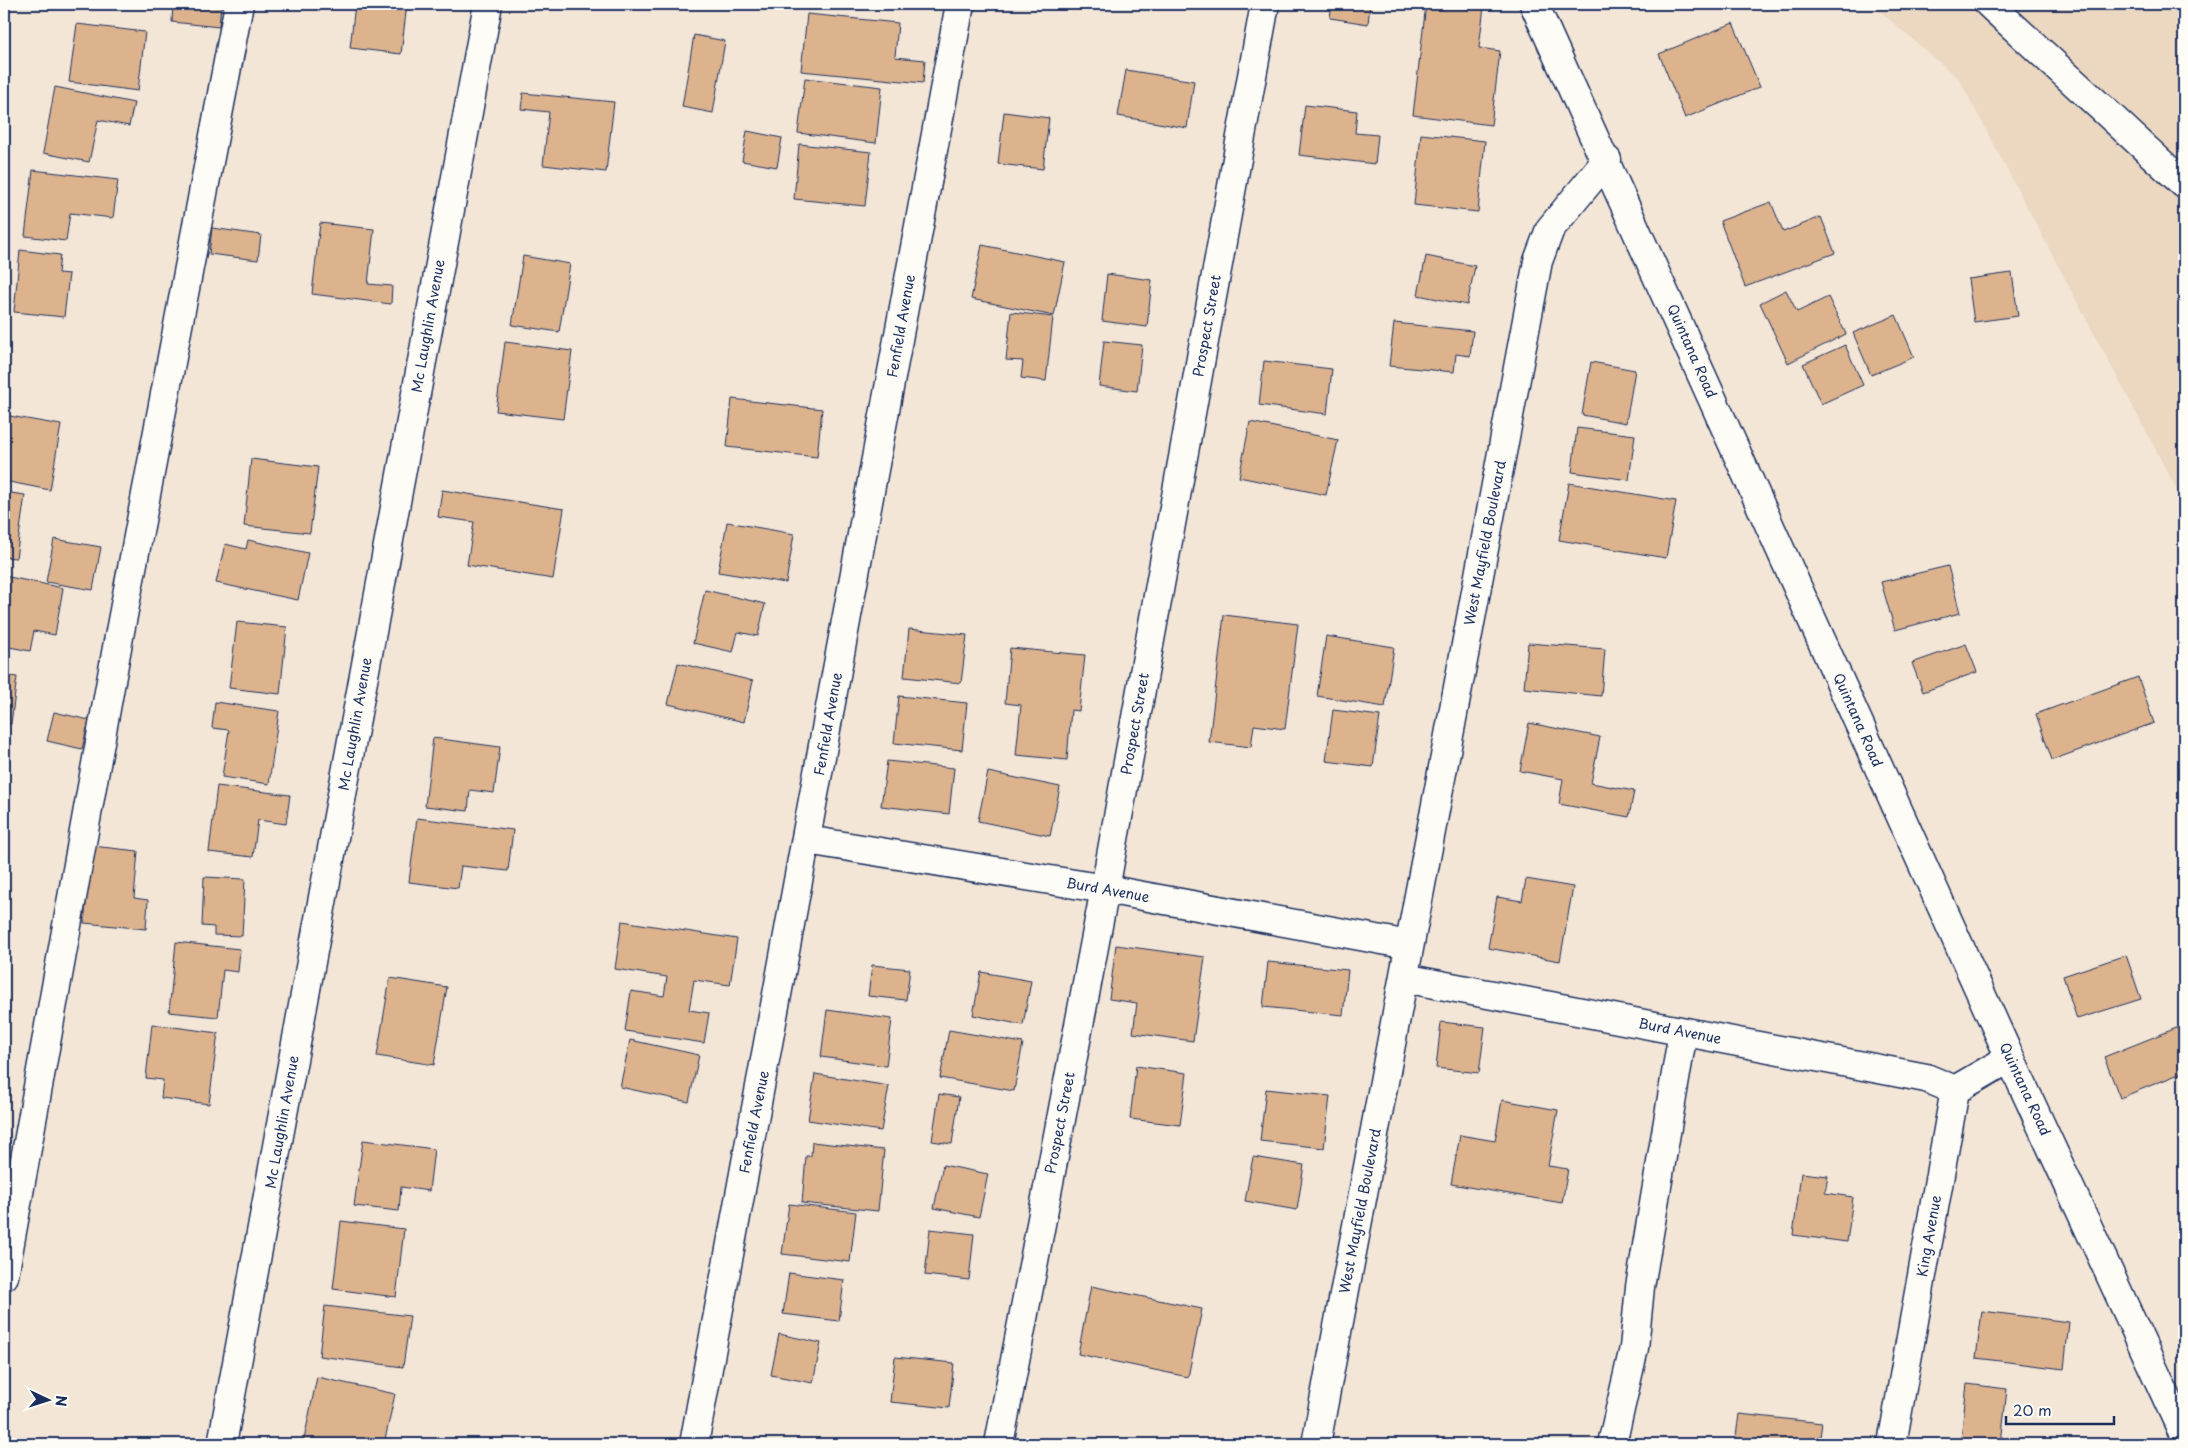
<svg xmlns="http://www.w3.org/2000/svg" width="2188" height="1448" font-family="'Playpen Sans',sans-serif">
	<rect width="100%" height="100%" fill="#f3e6d7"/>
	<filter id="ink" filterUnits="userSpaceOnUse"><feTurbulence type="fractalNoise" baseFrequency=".02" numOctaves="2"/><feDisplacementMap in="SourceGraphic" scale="10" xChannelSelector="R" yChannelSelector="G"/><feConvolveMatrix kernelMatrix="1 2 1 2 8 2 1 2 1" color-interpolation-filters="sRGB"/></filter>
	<g filter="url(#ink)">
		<path fill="#ecd7c1" d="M1871 4H2184V503L1959 79Z"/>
		<path fill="#ddb38d" stroke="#1b2f5e" d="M173 4H221L219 27 172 22Z
			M355 4H407L401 54 350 48Z
			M594 4H626L625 9Z
			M871 4H905L904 9Z
			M1332 4H1370L1368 24 1330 18Z
			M1426 4 1484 6 1479 48 1500 51 1491 125 1413 115Z
			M807 14 898 23 895 57 925 60 923 83 801 71Z
			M1733 23 1760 87 1685 118 1659 54Z
			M77 24 145 32 138 91 69 82Z
			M694 35 725 41 713 113 682 107Z
			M1126 70 1194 81 1187 128 1118 116Z
			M805 78 882 87 876 143 798 133Z
			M55 87 134 103 129 126 98 120 89 162 43 153Z
			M523 93 614 102 606 172 543 165 549 112 521 109Z
			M1305 105 1357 111 1355 133 1378 135 1375 164 1299 155Z
			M1004 112 1049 118 1043 169 998 164Z
			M747 131 782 138 777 167 742 161Z
			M1421 134 1485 141 1478 212 1414 205Z
			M799 144 871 152 865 206 794 199Z
			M33 170 118 180 113 218 70 213 66 241 25 236Z
			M1771 202 1783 232 1821 217 1835 253 1745 287 1720 221Z
			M320 223 374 229 368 284 392 286 391 304 312 294Z
			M212 228 261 235 258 260 209 254Z
			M982 245 1065 262 1054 316 971 299Z
			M20 250 60 255 58 273 69 274 64 317 14 312Z
			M523 256 570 264 559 332 512 325Z
			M1426 256 1475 266 1467 305 1418 295Z
			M2012 273 2018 316 1974 322 1968 279Z
			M1107 274 1152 280 1147 327 1102 321Z
			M1786 290 1797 312 1828 297 1846 334 1788 363 1760 303Z
			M1011 312 1053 317 1046 381 1021 378 1023 361 1006 360Z
			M1896 315 1914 357 1871 375 1853 333Z
			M1394 323 1473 331 1470 356 1456 354 1454 372 1389 366Z
			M1104 341 1142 345 1137 391 1099 386Z
			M505 342 572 351 563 419 496 411Z
			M1845 345 1863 385 1821 404 1803 364Z
			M1264 361 1332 369 1327 414 1259 405Z
			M1591 362 1635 370 1626 423 1582 415Z
			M732 399 822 409 817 457 727 447Z
			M4 415 61 425 50 490 4 481Z
			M1250 422 1338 440 1326 495 1239 477Z
			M1577 428 1635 435 1629 480 1572 472Z
			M251 459 318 467 310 533 244 526Z
			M1569 483 1676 501 1666 558 1559 540Z
			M442 490 564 509 553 579 467 565 474 522 438 517Z
			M4 492 25 495 16 558 4 557Z
			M727 522 794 534 786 583 718 572Z
			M54 539 101 547 93 590 46 582Z
			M248 540 308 553 298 600 216 583 225 544 246 549Z
			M1948 566 1960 613 1895 630 1881 582Z
			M4 576 63 588 55 635 34 631 30 651 4 646Z
			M705 590 765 604 758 636 738 632 733 652 693 643Z
			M1224 615 1298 624 1285 729 1254 725 1251 747 1209 742Z
			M237 622 287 627 280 694 229 688Z
			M909 629 967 635 961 683 904 677Z
			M1326 636 1394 647 1385 707 1317 696Z
			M1528 643 1605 649 1601 696 1524 688Z
			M1966 644 1977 672 1923 692 1912 663Z
			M1010 648 1085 655 1079 711 1071 710 1067 760 1016 755 1021 705 1005 703Z
			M678 663 753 681 744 722 668 704Z
			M4 675 17 677 11 724 4 723Z
			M2138 677 2154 723 2052 760 2036 714Z
			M899 696 967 703 962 750 894 743Z
			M215 702 279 711 269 784 222 777 229 730 212 728Z
			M1333 710 1380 716 1373 767 1326 761Z
			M54 712 89 720 82 749 47 741Z
			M1529 723 1600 737 1591 783 1634 791 1629 817 1559 804 1563 779 1520 771Z
			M433 738 500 747 494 793 470 790 468 811 425 806Z
			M887 761 954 768 949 814 881 806Z
			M988 772 1060 787 1050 836 978 821Z
			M217 786 290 795 286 824 258 820 253 857 209 852Z
			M417 818 513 830 508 871 461 866 458 888 409 882Z
			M92 846 138 851 134 898 148 900 146 929 84 923Z
			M204 877 245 879 242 936 214 935V927L202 926Z
			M1526 879 1573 887 1560 961 1488 948 1497 897 1522 901Z
			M622 921 737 939 730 985 694 980 689 1010 709 1013 704 1043 625 1031 631 991 664 996 667 977 615 969Z
			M176 942 240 949 238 972 223 970 218 1017 169 1012Z
			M1116 945 1205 957 1193 1041 1133 1033 1137 1003 1109 999Z
			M2126 955 2141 999 2077 1019 2063 976Z
			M1268 962 1348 970 1343 1015 1263 1007Z
			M872 965 910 969 906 1000 868 996Z
			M981 972 1031 981 1023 1025 973 1015Z
			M390 978 447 987 434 1065 377 1056Z
			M827 1010 892 1019 886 1066 821 1057Z
			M1441 1022 1485 1027 1479 1073 1436 1068Z
			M152 1024 218 1033 209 1104 161 1098 163 1080 146 1078Z
			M2184 1025V1072L2120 1098 2104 1057Z
			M949 1030 1023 1043 1014 1091 940 1078Z
			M630 1040 699 1055 689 1102 620 1087Z
			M1136 1066 1187 1073 1180 1125 1130 1119Z
			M815 1074 889 1086 881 1131 808 1120Z
			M1266 1089 1330 1096 1324 1148 1260 1141Z
			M939 1094 959 1097 952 1144 932 1141Z
			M1502 1100 1558 1110 1548 1166 1568 1169 1562 1203 1451 1184 1460 1135 1495 1141Z
			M363 1140 434 1149 429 1191 401 1187 399 1211 354 1206Z
			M812 1142 884 1150 878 1211 802 1203 806 1156H811Z
			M1253 1157 1304 1165 1297 1210 1245 1201Z
			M943 1165 988 1174 979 1217 934 1208Z
			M1801 1173 1828 1176 1825 1193 1853 1197 1847 1242 1793 1235Z
			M789 1204 856 1212 850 1262 782 1254Z
			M341 1221 404 1229 396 1297 333 1289Z
			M930 1229 974 1234 969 1280 925 1275Z
			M789 1273 844 1280 839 1321 783 1314Z
			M1091 1286 1202 1309 1188 1377 1078 1354Z
			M325 1306 410 1316 403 1367 319 1356Z
			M1982 1311 2069 1322 2064 1369 1976 1358Z
			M779 1334 821 1343 813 1383 771 1375Z
			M895 1357 954 1363 949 1408 890 1402Z
			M317 1377 395 1394 384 1444H303Z
			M1967 1384 2007 1389 2001 1443 1961 1439Z
			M1739 1414 1822 1423 1819 1444H1735Z"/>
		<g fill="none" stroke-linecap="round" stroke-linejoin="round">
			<defs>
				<path id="minor" d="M1534 4 2010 1058 2184 1435
					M1989 4 2184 184
					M807 840 1105 889 1409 945
					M1404 978 1926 1078 1955 1090
					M4 1276 118 642 239 4
					M222 1444 488 4
					M694 1444 960 4
					M999 1444 1105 889 1265 4
					M1316 1444 1538 261 1550 229 1607 160
					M1612 1444 1634 1348 1640 1287 1683 1032
					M1892 1444 1955 1090 2010 1058"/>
			</defs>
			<use href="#minor" stroke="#1b2f5e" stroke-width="31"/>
			<use href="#minor" stroke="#fdfcf7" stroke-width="28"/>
		</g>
	</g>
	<g text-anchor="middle" stroke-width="4.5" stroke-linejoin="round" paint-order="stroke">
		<g font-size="14" fill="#1b2f5e" stroke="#fdfcf7">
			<text transform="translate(428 326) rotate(-80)" y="5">Mc Laughlin Avenue</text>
			<text transform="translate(901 326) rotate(-80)" y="5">Fenfield Avenue</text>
			<text transform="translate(1207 326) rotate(-80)" y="5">Prospect Street</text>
			<text transform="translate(1692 351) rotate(66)" y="5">Quintana Road</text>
			<text transform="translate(1485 543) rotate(-79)" y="5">West Mayfield Boulevard</text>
			<text transform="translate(1858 720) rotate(66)" y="5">Quintana Road</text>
			<text transform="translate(355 724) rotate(-80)" y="5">Mc Laughlin Avenue</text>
			<text transform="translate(828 724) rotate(-80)" y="5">Fenfield Avenue</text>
			<text transform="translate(1135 724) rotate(-80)" y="5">Prospect Street</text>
			<text transform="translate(1108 890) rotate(10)" y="5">Burd Avenue</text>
			<text transform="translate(1680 1031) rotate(11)" y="5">Burd Avenue</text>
			<text transform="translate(2025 1089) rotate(65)" y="5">Quintana Road</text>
			<text transform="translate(282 1122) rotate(-80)" y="5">Mc Laughlin Avenue</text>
			<text transform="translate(754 1122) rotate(-79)" y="5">Fenfield Avenue</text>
			<text transform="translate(1060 1123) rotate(-79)" y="5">Prospect Street</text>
			<text transform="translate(1360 1211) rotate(-79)" y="5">West Mayfield Boulevard</text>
			<text transform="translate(1929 1236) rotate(-80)" y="5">King Avenue</text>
		</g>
	</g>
	<rect width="2188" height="1448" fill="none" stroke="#fdfcf7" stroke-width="20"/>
	<rect x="10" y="10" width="2168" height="1428" fill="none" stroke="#1b2f5e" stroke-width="2" filter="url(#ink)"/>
	<g transform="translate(48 1400) rotate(94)" stroke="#fdfcf7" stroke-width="4" paint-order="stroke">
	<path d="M0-4L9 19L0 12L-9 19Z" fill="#1b2f5e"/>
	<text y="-8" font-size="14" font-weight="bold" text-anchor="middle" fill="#1b2f5e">N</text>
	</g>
	<path d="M2006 1416v8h108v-8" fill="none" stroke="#1b2f5e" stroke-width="2.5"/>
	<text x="2013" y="1416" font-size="15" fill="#1b2f5e" stroke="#fdfcf7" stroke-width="4" paint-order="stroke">20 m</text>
</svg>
